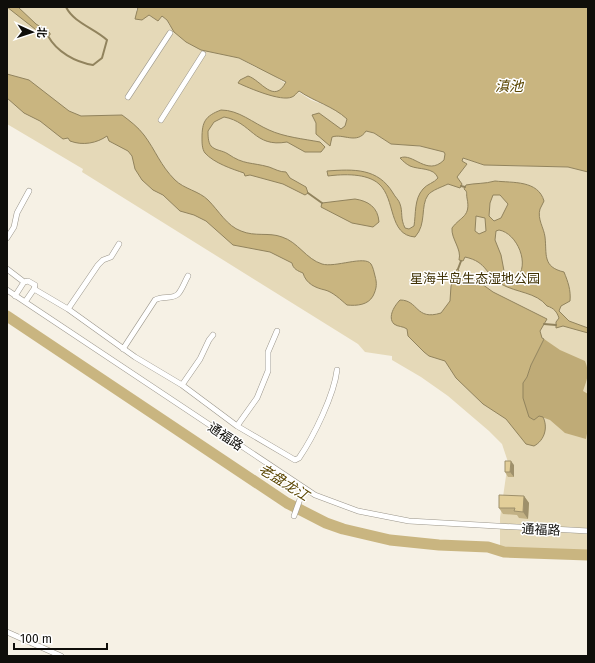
<svg xmlns="http://www.w3.org/2000/svg" width="595" height="663" font-family="'Fira Sans','Noto Sans SC',sans-serif">
	<rect width="100%" height="100%" fill="#f6f1e5"/>
	<path fill="#e5d9b8" d="M7 7H138L136 10 142 20 148 15 158 21 162 16 167 20 169 25 209 51 239 58 255 67 268 72 311 100 337 110 365 131 374 133 391 144 410 145 431 148 484 165 568 167 588 172V555L500 551V518L508 462 502 444 489 431 448 396 421 377 392 360V356L365 352 358 344 82 172 83 169 7 124Z"/>
	<path fill="#bfab77" d="M544 339 560 350 585 361C590 373 587 380 583 391L588 394V428L586 439 565 433 550 420 539 416 537 420 530 419 525 412 523 398V383L527 377 531 365Z"/>
	<path fill="#c9b580" stroke="#91835d" fill-rule="evenodd" d="M7 7H18L36 24 50 33V35L48 36 40 33Z
		M138 7H588V172L568 167 484 165 463 158 462 161 467 164 457 177 462 184 460 188 448 184C442 187 432 190 428 195 420 206 427 224 415 237 388 235 396 199 379 184 367 173 343 174 328 176L327 171C354 169 378 168 393 193 395 197 399 200 400 204 403 212 400 218 405 228L409 229 414 226C416 214 414 199 423 189 427 184 434 183 438 178 434 167 419 170 410 166 406 164 403 161 400 158 413 152 427 177 444 160L445 154 444 152 420 146 391 144 374 133 366 131C357 145 343 133 332 137L330 146 316 134V123L312 115 319 113 341 129 345 126 347 119C333 106 315 102 299 91 296 93 295 96 292 97 281 102 249 88 238 83L240 80 248 76C261 80 274 105 286 82L239 58 201 50 186 42 174 32 167 20 162 16 158 21 149 15 142 20 135 19Z
		M7 74 29 80 69 111 81 116 122 115C130 121 138 127 144 135 156 151 160 165 175 180 184 189 199 191 208 200 219 211 227 226 241 231 255 237 269 232 282 237 298 242 306 259 322 264 335 268 365 255 371 264 373 267 374 272 375 276 377 283 377 288 373 296 368 305 357 306 347 305 341 300 333 292 325 290 316 288 306 284 303 273 298 271 293 269 292 263L270 252 233 245 206 221 194 215 180 211 163 195 153 190 142 180 135 169 132 156 128 151 109 141 107 136C97 143 83 146 70 141L68 138 63 139 59 136 40 121 24 113 7 98Z
		M221 110C239 110 253 123 269 130 284 137 304 139 320 142L325 147 321 152H305L287 142C254 148 252 122 224 117L214 122 208 131C208 136 208 142 211 146 216 151 222 150 228 154 244 165 251 162 269 167 275 169 279 172 286 172L290 178 306 187 308 193 305 195 283 184 250 175 245 176 244 173C232 169 214 163 205 153 202 149 202 143 202 138 202 122 205 116 221 110Z
		M495 181C513 183 538 180 544 201 543 204 541 206 540 209 537 219 544 228 545 237 547 254 542 267 564 272 568 282 571 290 570 301L561 306 559 311 569 321 588 328V333L563 326 556 328V322L559 318C557 312 554 308 547 306 536 292 517 293 501 284 485 275 488 262 465 257L463 261 459 260C462 249 451 239 452 228 461 216 471 217 467 198 466 193 468 192 464 189L466 185C475 183 485 184 495 181ZM493 195H500L508 204 501 218 494 221 489 216 490 203ZM476 216 485 218 486 231 479 234 475 231ZM499 230C517 233 531 265 516 279L505 276 501 255 495 240 496 231Z
		M355 199C368 201 378 207 379 222L373 227 352 223 321 207 322 203Z
		M457 269 459 270 457 276 475 279 493 292 547 319 540 331 542 338 544 339 531 365 527 377 523 383V398L529 417 534 420 539 416 543 417C548 427 545 440 534 446L526 444 506 419 483 404 456 378 445 361 429 356 424 352 408 336 407 329C403 326 398 327 394 324 387 317 395 305 400 300 419 300 415 321 441 313L450 301 451 286Z"/>
	<g fill="none" stroke-linecap="round" stroke-linejoin="round">
		<path stroke="#91835d" stroke-width="2" d="M48 36C57 52 75 62 93 65L102 58 107 40C94 28 74 23 66 7
			M461 186 465 187
			M308 193 322 203
			M458 269 461 261
			M544 324 556 325"/>
		<path stroke="#c9b580" stroke-width="11" d="M7 316 287 503 326 523 343 529 390 540 439 545 488 547 504 552 588 555"/>
		<defs>
			<path id="street" d="M128 97 170 33
				M161 120 203 54
				M7 238 14 227 17 213 29 191
				M7 269 24 282 28 281 35 285 34 289 68 309 135 357 182 385 237 426 295 460 299 458C314 436 334 395 337 370
				M7 290 315 495 358 511 409 521 588 531
				M15 296 24 282
				M25 302 34 289
				M68 309 98 265 103 260 111 257 119 244
				M123 349 155 300C162 295 172 300 178 294 182 290 185 281 188 276
				M182 385 200 359 209 340 213 335
				M237 426 257 398 268 371V352L277 331
				M294 516 304 488
				M7 632 61 656"/>
		</defs>
		<use href="#street" stroke="#9b968b" stroke-width="6"/>
		<use href="#street" stroke="#fff" stroke-width="5"/>
	</g>
	<path fill="#c2b184" d="M514 465V477H508L505 472Z
		M524 496 529 503 528 519 519 518 517 515 503 514 499 508Z"/>
	<path fill="#9e906b" d="M511 461 514 465V477L510 472Z
		M524 496 529 503 528 519 523 512Z"/>
	<path fill="#e2ce99" stroke="#9e906b" d="M505 461H511L510 472H505Z
		M499 495 524 496 523 512 514 511 515 508H499Z"/>
	<g text-anchor="middle" stroke-width="3" stroke-linejoin="round" paint-order="stroke">
		<g font-size="13" fill="#403205" stroke="#fff">
			<text x="475" y="283">星海半岛生态湿地公园</text>
		</g>
		<g font-size="13" fill="#0f0e0a" stroke="#fff">
			<text transform="translate(226 436) rotate(34)" y="5">通福路</text>
			<text transform="translate(541 529) rotate(3)" y="5">通福路</text>
		</g>
		<g font-size="14" font-style="italic" fill="#5a4500" stroke="#fff">
			<text x="509" y="91">滇池</text>
			<text transform="translate(284 482) rotate(32)" y="5">老盘龙江</text>
		</g>
	</g>
	<rect width="595" height="663" fill="none" stroke="#0f0e0a" stroke-width="16"/>
	<g transform="translate(32 32) rotate(93)" stroke="#ffffff" stroke-width="3" paint-order="stroke">
	<path d="M0-3L7 15L0 10L-7 15Z" fill="#0f0e0a"/>
	<text y="-6" font-size="11" font-weight="bold" text-anchor="middle" fill="#0f0e0a">北</text>
	</g>
	<path d="M14 643v6h93v-6" fill="none" stroke="#0f0e0a" stroke-width="2"/>
	<text x="20" y="643" font-size="12" fill="#0f0e0a" stroke="#ffffff" stroke-width="3" paint-order="stroke">100 m</text>
</svg>
